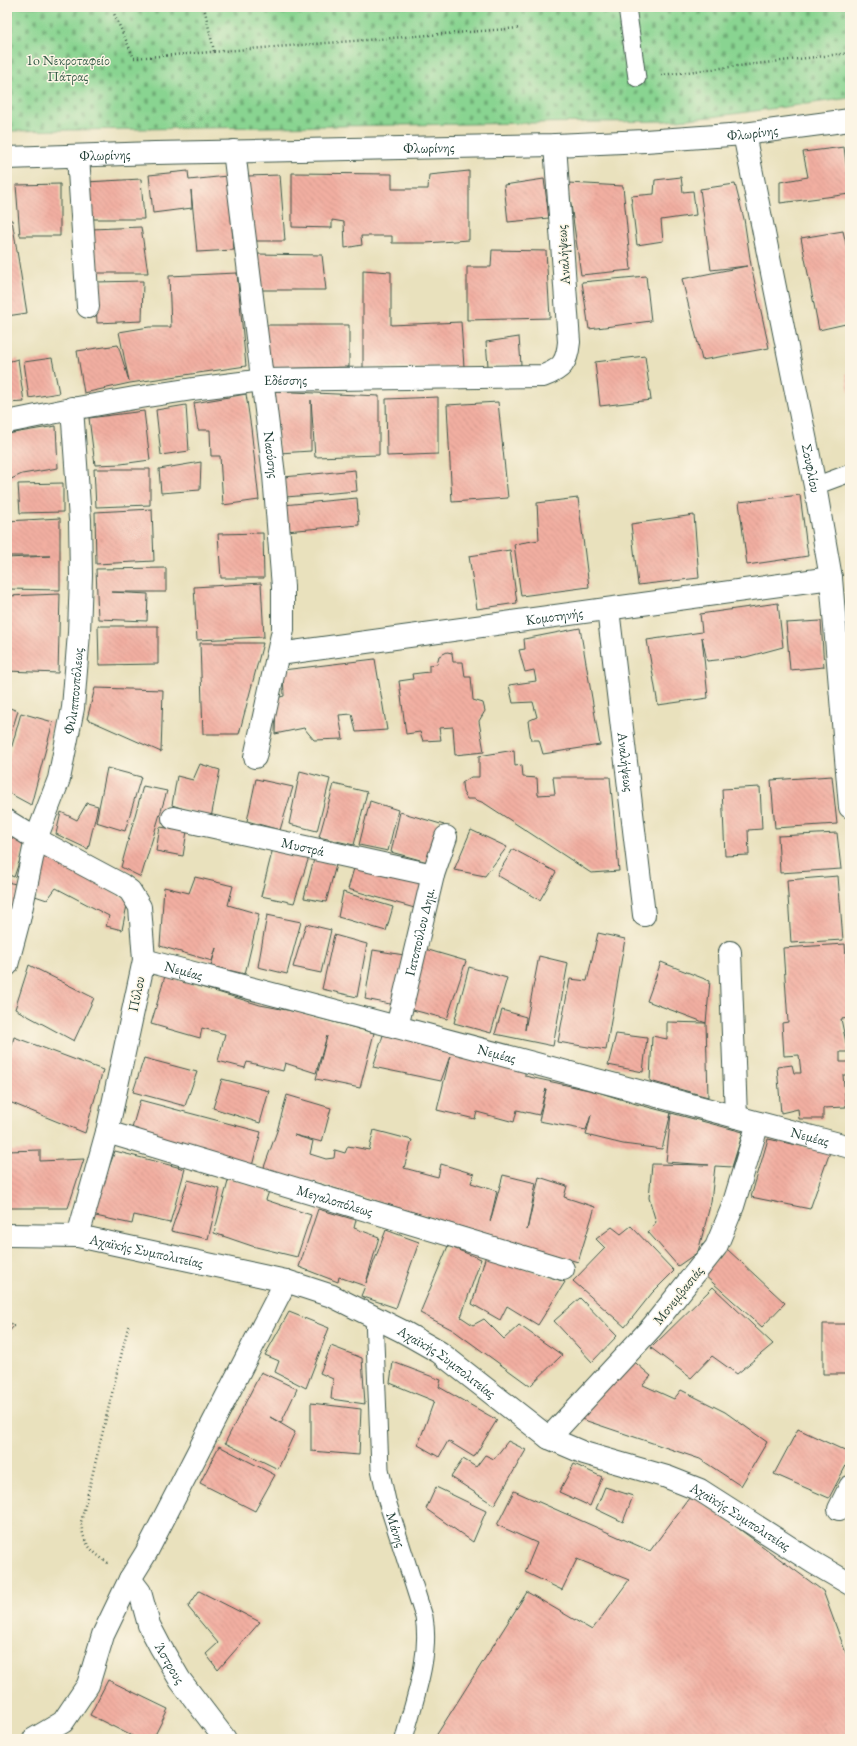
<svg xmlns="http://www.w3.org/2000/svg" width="857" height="1746" font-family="'EB Garamond',serif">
	<defs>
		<pattern id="cemetery-stones" width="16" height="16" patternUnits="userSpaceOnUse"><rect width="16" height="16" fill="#89d491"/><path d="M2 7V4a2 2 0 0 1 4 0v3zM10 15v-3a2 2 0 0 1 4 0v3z" fill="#6fad77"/></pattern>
		<pattern id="building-back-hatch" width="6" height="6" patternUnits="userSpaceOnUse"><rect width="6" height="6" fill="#f2afa1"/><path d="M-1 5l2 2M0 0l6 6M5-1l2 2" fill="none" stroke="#cf978b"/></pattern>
	</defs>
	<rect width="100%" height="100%" fill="#fcf5e5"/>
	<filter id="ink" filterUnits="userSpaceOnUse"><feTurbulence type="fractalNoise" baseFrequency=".025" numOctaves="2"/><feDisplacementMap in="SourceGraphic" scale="8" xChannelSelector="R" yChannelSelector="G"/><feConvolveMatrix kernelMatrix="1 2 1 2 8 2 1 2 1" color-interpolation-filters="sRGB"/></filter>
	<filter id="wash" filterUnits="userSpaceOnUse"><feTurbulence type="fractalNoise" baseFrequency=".012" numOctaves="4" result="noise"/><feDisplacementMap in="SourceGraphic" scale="16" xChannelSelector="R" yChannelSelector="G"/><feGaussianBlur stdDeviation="0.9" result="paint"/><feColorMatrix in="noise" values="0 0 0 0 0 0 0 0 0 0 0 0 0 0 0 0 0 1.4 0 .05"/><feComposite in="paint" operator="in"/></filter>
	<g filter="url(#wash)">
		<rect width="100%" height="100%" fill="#e9e1bd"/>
		<path fill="url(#cemetery-stones)" stroke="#548862" d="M7 7H850V98L711 117 665 121 7 131Z"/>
		<g id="blocks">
			<path fill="url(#building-back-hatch)" d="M844 147 850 194 780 203V182L808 177 803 152Z
				M188 171 189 180 227 176 234 250 197 252 191 190 192 208 153 213 149 175Z
				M469 171V240L426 243H392V236H361L362 245 345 248 344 222 332 220V228L292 227V173L392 174V189H428L429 175Z
				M280 175 285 241H254L247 176Z
				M681 177 683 192 693 191 696 215 661 220 663 241 637 245 631 196 654 194 655 180Z
				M141 179 144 219H90L86 182Z
				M544 179 549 218 508 222 504 185Z
				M568 183 623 186 631 270 581 275Z
				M60 184V236H20L16 185Z
				M735 184 744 219 751 265 769 348 702 360 682 279 747 266 711 270 700 189Z
				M7 220H12L27 313 7 316Z
				M141 227 148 273H97L92 229Z
				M843 231 850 261V323L819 330 801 238Z
				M492 250 546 251 550 318 467 320V267H491Z
				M256 254 322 255 326 290H261Z
				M363 270 391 272V325L461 322 464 367 363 368Z
				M237 273 246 366 130 383 84 393 77 351 118 345 129 381 119 332 149 327H171L169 276Z
				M646 276 651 321 589 329 582 282Z
				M143 281 142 321 97 323 95 282Z
				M265 325H349V367L266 369Z
				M519 337 521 365 488 366 486 342Z
				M645 356 651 400 600 406 595 362Z
				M52 358 59 393 29 398 24 362Z
				M18 359 24 402 7 403V362Z
				M850 373V392H849L846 374Z
				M272 391 379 396V455L315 457 311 400V451L279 453Z
				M246 394 251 428 259 500 223 505 220 456H211L210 430H198L194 403Z
				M438 397V454L387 456 386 399Z
				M498 402 508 498 452 502 447 405Z
				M186 405 189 451 161 455 156 410Z
				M144 411 150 460 121 464 95 465 89 418Z
				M56 426 58 468 22 474 7 481V434Z
				M201 462 200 490 161 493 159 469Z
				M94 469H150V505L96 507Z
				M355 470 357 491 286 497 284 477Z
				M63 483V512L20 513 18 484Z
				M800 495 808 556 747 565 739 502Z
				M357 498 359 525 285 531 283 505Z
				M578 498 589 587 521 596 514 544 539 540 537 503Z
				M152 509 154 561 96 564 95 512Z
				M694 515 699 578 638 585 631 524Z
				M60 518V590L7 589V558L50 556H7V521Z
				M263 533 264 578H221L218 534Z
				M510 550 517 603 477 609 469 556Z
				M166 568V592H111L148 594 147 621 98 619 96 569Z
				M261 583 264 637 197 640 194 587Z
				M60 594 58 673 7 671V596Z
				M778 603 783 647 746 657 707 661 702 637 708 698 658 705 647 640 702 632 700 614Z
				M821 621 824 667 790 670 786 623Z
				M98 626H158V664L99 665Z
				M580 628 600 745 543 754 539 740H531L528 721 537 717 533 702 513 703 509 685 536 681 534 670 525 672 519 650 525 649 524 639Z
				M200 643H263L239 734H203Z
				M447 652 452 653 453 662H463L465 677H471L473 700 483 703 485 711 479 721 484 752 455 755 453 727 439 728 441 740 423 741 420 732 406 734 399 681 413 679 412 674 429 672V665L437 664 439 656Z
				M375 659 387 730 356 732 352 714 339 715 343 739 314 740 304 728 275 734 276 698 284 696 283 670Z
				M95 688 163 690 161 752 87 719Z
				M7 707 18 711 7 746Z
				M21 713 53 722 31 805 7 792V764Z
				M514 750 515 766 522 765 523 777 537 778 538 795 555 794 553 777H610L619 871 591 873 484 803 474 799H467L463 792 462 783 471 777H479V756Z
				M200 764 220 770 211 818 172 805 177 776 193 780Z
				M107 768 141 777 125 831 96 822Z
				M300 771 330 779 317 831 289 824Z
				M832 776 837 824 775 828 771 780Z
				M256 779 293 787 280 830 247 821Z
				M334 784 367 792 354 845 319 837Z
				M143 786 167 791 141 877 121 867Z
				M760 787 762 829 748 830 749 855 725 856 722 789Z
				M370 801 398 810 388 851 359 845Z
				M87 803 98 806 88 849 56 834 61 812 77 820Z
				M400 812 444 825 435 864 391 852Z
				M160 827 187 831 183 856 156 851Z
				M471 830 507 847 485 876 454 870Z
				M7 831 26 842 14 877 7 874Z
				M837 833 841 869 780 873 778 836Z
				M273 848 309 857 294 903 261 896Z
				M513 849 556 872 540 900 497 875Z
				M44 855 128 900 122 930 106 926 109 916 56 888 47 900 32 895Z
				M314 859 336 865 326 902 304 898Z
				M355 865 426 881 418 909 348 889Z
				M838 876 843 940 791 943 787 880Z
				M195 877 233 886 228 905 259 914 245 974 211 966 216 948 212 961 160 946 164 887 189 893Z
				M7 882 20 885 7 944Z
				M343 892 393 907 386 931 338 917Z
				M267 915 301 922 287 974 258 967Z
				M306 924 331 930 321 973 293 967Z
				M598 933 625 939 606 1050 558 1042 570 979 587 981Z
				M334 935 367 944 357 997 322 989Z
				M845 944 850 1018 841 1019 848 1052H840V1062H850V1075H843L846 1107 823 1108V1119H799L798 1109 781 1113 777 1067 792 1065 794 1073H801L799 1055 784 1056 782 1023 788 1022 783 948Z
				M425 949 466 961 447 1019 409 1009Z
				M373 950 404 955 395 1005 365 999Z
				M539 956 568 963 553 1046 495 1034 502 1010 526 1017 525 1030Z
				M661 962 710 981 706 1023 708 1097 650 1081 652 1036 667 1039V1022L706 1023 647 1001Z
				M29 965 94 998 74 1041 15 1009Z
				M469 967 507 978 491 1033 454 1023Z
				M165 976 260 1005 297 1012 374 1033 360 1088 316 1079 327 1036 316 1073 285 1063 283 1071 247 1062 245 1068 218 1061 225 1034 202 1028 200 1038 151 1024Z
				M384 1032 453 1048 451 1053 525 1070V1076L598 1092 636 1104 671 1113 743 1132 732 1167 715 1166 711 1202 698 1252 678 1266 648 1232 656 1222 649 1198 652 1164 709 1165 666 1162 671 1113 662 1149 623 1144 586 1135 591 1115 586 1130 539 1121 546 1089 539 1115 517 1110 514 1122 477 1112 475 1119 437 1110 450 1056 441 1081 373 1067Z
				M616 1034 647 1038 643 1072 608 1065Z
				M14 1037 103 1070 85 1133 7 1101V1064Z
				M144 1058 197 1072 185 1106 133 1092Z
				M222 1079 269 1091 260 1123 213 1108Z
				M287 1095 331 1108 322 1142 294 1135 313 1141 310 1154 326 1159 334 1158 335 1150 345 1153 348 1146 369 1150 374 1130 412 1140 404 1168 438 1177 441 1164 474 1174 471 1183 497 1191 490 1222 503 1175 536 1183 527 1230 539 1177 567 1186 564 1197 595 1207 578 1262 320 1184 263 1170 277 1131Z
				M140 1100 261 1132 252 1166 131 1132Z
				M768 1139 830 1152 810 1209 751 1197Z
				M40 1150V1161L84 1159 68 1208H7V1151Z
				M115 1151 185 1169 170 1223 134 1215 132 1224 91 1215Z
				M229 1178 269 1191 266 1200 311 1215 297 1257 252 1246 214 1233Z
				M188 1180 220 1189 208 1239 171 1231Z
				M318 1209 356 1220 354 1228 379 1237 366 1283 386 1230 419 1242 396 1308 361 1296 365 1286 339 1277 338 1282 299 1267Z
				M631 1226 674 1271 652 1293 625 1327 573 1281 605 1248 596 1239 612 1227 621 1234Z
				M448 1246 481 1259 461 1317 473 1325 484 1319 504 1339 519 1325 562 1355 530 1386 453 1330 420 1313Z
				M727 1249 785 1303 762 1327 703 1274Z
				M486 1255 565 1282 538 1325 507 1306 500 1320 472 1304Z
				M713 1287 773 1344 737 1374 712 1356 691 1378 651 1348Z
				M580 1298 617 1336 592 1362 554 1321Z
				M289 1312 329 1328 306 1388 275 1372 279 1361 265 1355Z
				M7 1320 14 1326 7 1334Z
				M823 1324H850V1374H823Z
				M331 1346 362 1358 365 1404 331 1399 333 1379 320 1373Z
				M630 1358 651 1376 643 1385 674 1399 681 1390 725 1412 767 1442 741 1486 700 1459 581 1419Z
				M393 1362 441 1380 439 1387 497 1420 474 1457 448 1441 439 1457 418 1445 434 1401 390 1383Z
				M261 1372 297 1389 281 1423 270 1417 295 1432 278 1469 225 1443Z
				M311 1403 361 1409 359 1455 311 1451Z
				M798 1429 850 1453V1458L829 1498 774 1474Z
				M508 1441 526 1450 494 1505 451 1477 463 1459 476 1467 485 1455 494 1459Z
				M219 1446 275 1475 255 1511 200 1483Z
				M574 1464 602 1477 590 1506 559 1492Z
				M436 1487 486 1511 473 1542 426 1509Z
				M605 1487 633 1496 623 1522 596 1509Z
				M514 1491 650 1551 692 1494 823 1591 850 1664V1739H434L527 1592 592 1630 629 1580 577 1559 562 1590 525 1572 537 1543 497 1525Z
				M850 1529V1539L847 1538Z
				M199 1591 260 1622 218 1670 206 1654 218 1643 188 1607Z
				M108 1680 168 1709 153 1739H138L90 1715Z"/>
		</g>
	</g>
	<g filter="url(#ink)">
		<use href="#blocks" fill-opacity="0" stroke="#3d5649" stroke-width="1"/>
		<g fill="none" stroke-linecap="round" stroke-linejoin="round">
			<defs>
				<g id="service">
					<path d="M627 7 637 78"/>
					<path d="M815 486 850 473"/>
					<path id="s1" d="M374 1316 380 1469 387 1501 424 1617C431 1657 414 1700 404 1739"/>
				</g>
				<g id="minor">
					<path id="s2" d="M744 134 815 486 831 578 850 807"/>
					<path id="s3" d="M234 151 274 475 283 587V630L255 757"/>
					<path d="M78 156 88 307"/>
					<path id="s4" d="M7 422C91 404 177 390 263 380L543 376C562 369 567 363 569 342L555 145"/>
					<path id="s5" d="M608 609 644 915"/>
					<path id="s6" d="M279 654 831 578"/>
					<path id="s7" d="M173 818 433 875"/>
					<path d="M7 821 36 839 122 885 130 891 140 907 144 960 107 1132 78 1236"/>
					<path d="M730 952 736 1117"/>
					<path id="s8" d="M144 960 850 1147"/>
					<path id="s9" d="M7 965 19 920 36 839 59 779 73 708 79 633 81 575 80 520 72 408"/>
					<path id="s10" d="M397 1027 433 875 446 837"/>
					<path id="s11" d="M758 1123 733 1206 716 1247 652 1327 549 1438 584 1453 667 1477 700 1490 814 1563 850 1584"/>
					<path id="s12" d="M107 1132 563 1269"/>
					<path d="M839 1509 850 1487"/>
					<path id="s13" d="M130 1579 140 1592 149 1625 160 1646 180 1680 225 1739"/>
					<path d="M34 1739 63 1722 88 1685 103 1635 130 1579 146 1553 286 1281"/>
				</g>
				<g id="tertiary">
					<path id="s14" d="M7 158 155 153 555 145 645 141 744 134 850 120"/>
					<path id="s15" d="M7 1235 78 1236 286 1281 332 1296 402 1331 439 1352 549 1438"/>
				</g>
			</defs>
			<use href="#service" stroke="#3d5649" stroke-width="19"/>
			<use href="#minor" stroke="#3d5649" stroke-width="24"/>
			<use href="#tertiary" stroke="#3d5649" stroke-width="24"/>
			<path stroke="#3d5649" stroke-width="2.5" stroke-dasharray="1 3" stroke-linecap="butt" d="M111 7 134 58 520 28
				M204 7 214 51
				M661 75 850 53
				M108 1563C91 1551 83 1544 81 1522L129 1323"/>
			<use href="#service" stroke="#fff" stroke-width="17"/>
			<use href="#minor" stroke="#fff" stroke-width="22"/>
			<use href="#tertiary" stroke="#fff" stroke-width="22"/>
		</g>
	</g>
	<g text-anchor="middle" stroke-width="3" stroke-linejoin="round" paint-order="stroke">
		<g font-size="14" fill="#345b47" stroke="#fcf5e5">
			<text x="68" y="65">1o Νεκροταφείο<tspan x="68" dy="16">Πάτρας</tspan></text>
		</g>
		<g font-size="14" fill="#1f3d34" stroke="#fcf5e5">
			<text dy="5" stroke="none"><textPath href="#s14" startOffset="746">Φλωρίνης</textPath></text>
			<text dy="5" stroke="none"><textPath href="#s14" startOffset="422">Φλωρίνης</textPath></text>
			<text dy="5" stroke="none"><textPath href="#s14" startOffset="98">Φλωρίνης</textPath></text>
			<text transform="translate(563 255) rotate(-94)" y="5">Αναλήψεως</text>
			<text dy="5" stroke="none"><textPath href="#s4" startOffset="282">Εδέσσης</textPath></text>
			<text dy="5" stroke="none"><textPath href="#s3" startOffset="306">Ναούσης</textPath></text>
			<text dy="5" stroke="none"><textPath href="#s2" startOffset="341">Σουφλίου</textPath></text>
			<text dy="5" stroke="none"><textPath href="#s6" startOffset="278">Κομοτηνής</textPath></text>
			<text dy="5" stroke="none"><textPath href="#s9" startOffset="283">Φιλιππουπόλεως</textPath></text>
			<text dy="5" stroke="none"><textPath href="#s5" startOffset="154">Αναλήψεως</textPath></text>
			<text dy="5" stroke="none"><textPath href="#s7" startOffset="133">Μυστρά</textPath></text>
			<text dy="5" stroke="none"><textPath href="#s10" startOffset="98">Γατοπούλου Δημ.</textPath></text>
			<text dy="5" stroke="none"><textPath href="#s8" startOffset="41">Νεμέας</textPath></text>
			<text transform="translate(136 994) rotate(-78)" y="5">Πύλου</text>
			<text dy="5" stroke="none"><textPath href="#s8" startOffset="365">Νεμέας</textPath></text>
			<text dy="5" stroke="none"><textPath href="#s8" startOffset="689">Νεμέας</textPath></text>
			<text dy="5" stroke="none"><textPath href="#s12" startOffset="238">Μεγαλοπόλεως</textPath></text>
			<text dy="5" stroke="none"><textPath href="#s15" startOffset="141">Αχαϊκής Συμπολιτείας</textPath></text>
			<text transform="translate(678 1295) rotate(-51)" y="5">Μονεμβασιάς</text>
			<text dy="5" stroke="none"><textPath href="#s15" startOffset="465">Αχαϊκής Συμπολιτείας</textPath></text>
			<text dy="5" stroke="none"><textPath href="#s11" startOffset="593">Αχαϊκής Συμπολιτείας</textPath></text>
			<text dy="5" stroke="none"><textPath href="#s1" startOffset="216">Μάνης</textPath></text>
			<text dy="5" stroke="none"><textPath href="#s13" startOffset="94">Άστρους</textPath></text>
		</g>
	</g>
	<rect width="857" height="1746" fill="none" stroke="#fcf5e5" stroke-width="24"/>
</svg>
